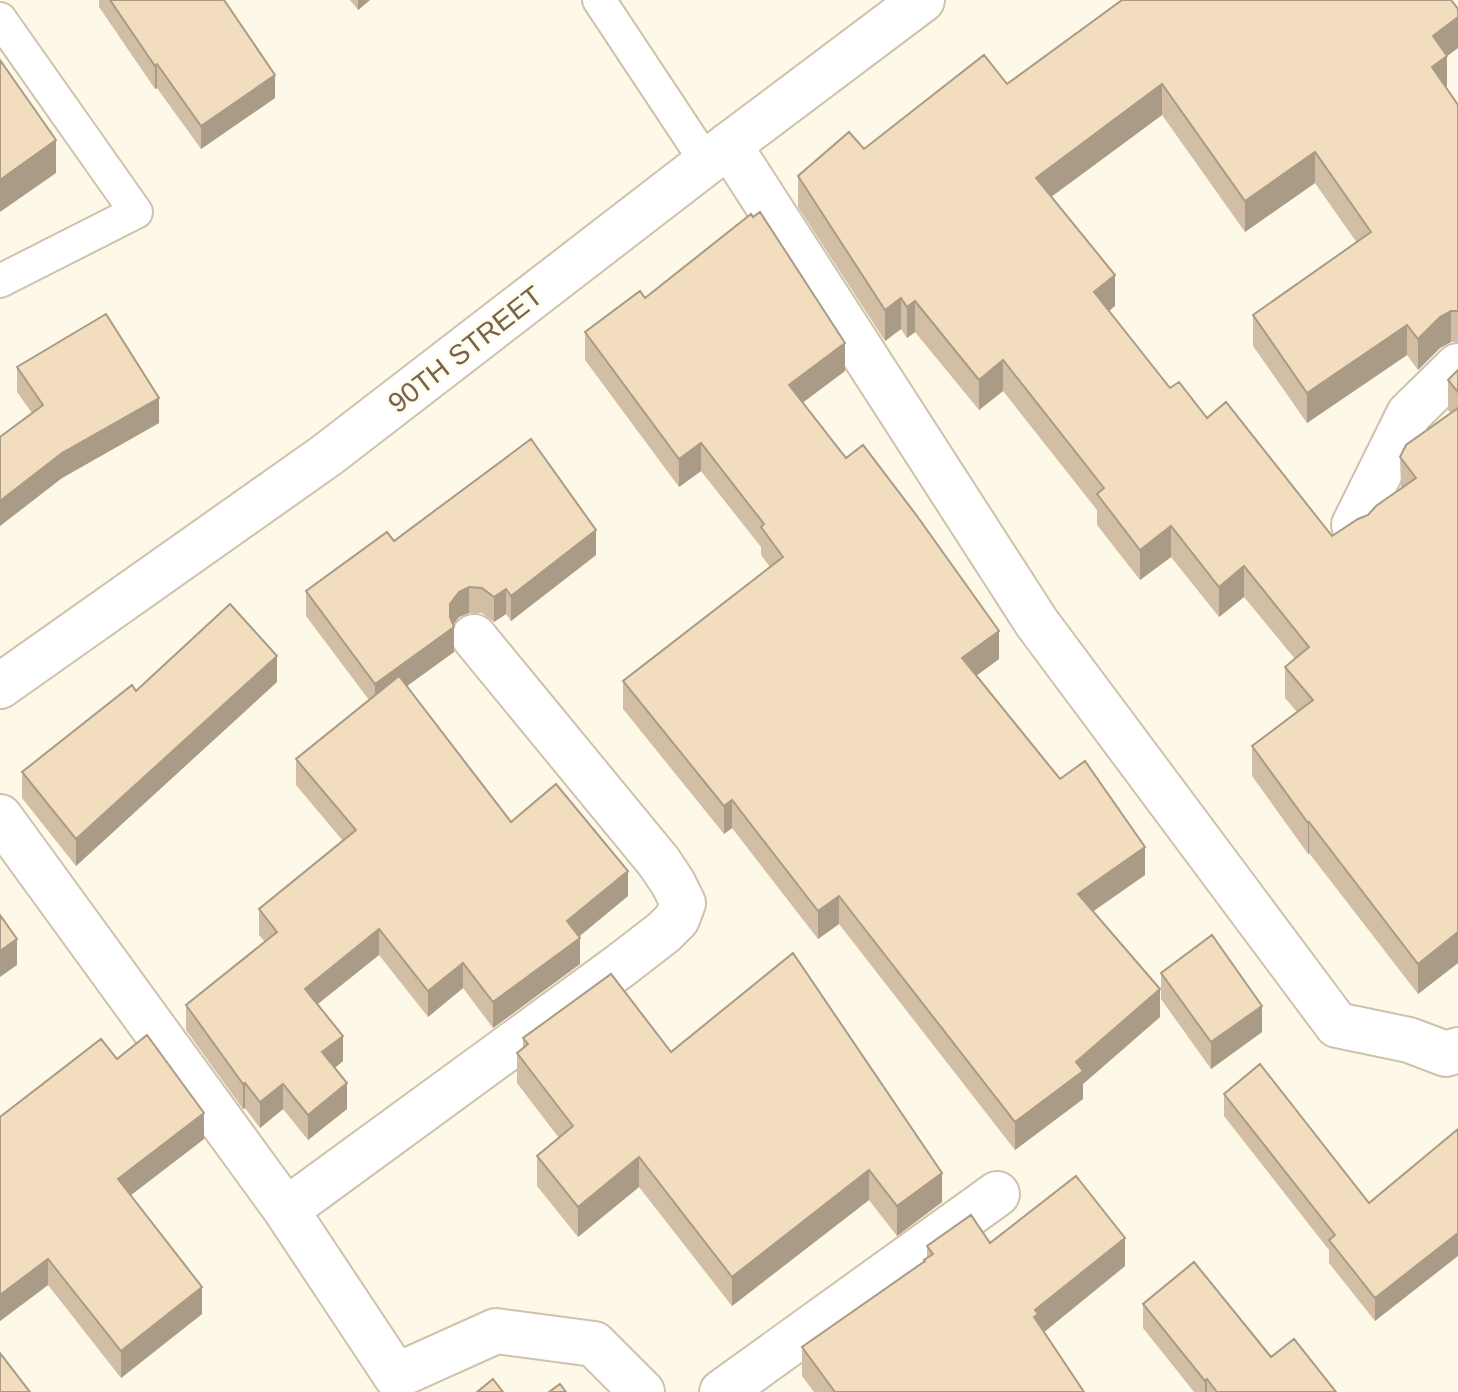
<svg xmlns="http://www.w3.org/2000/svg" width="1458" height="1392" font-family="Helvetica,sans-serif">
	<rect width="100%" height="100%" fill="#fdf8e7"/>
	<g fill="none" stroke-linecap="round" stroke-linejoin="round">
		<defs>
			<path id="service" d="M599 0 707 163
				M0 19 136 212 0 281"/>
			<path id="minor" d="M729 145 1037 623 1337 1025 1409 1040 1446 1054 1458 1050
				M1354 525 1409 414 1458 366
				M0 817 286 1210 396 1376 496 1331 594 1344 642 1392
				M286 1210 620 966 664 932 677 919 683 903 673 883 659 862 474 637
				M722 1392 997 1194"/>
			<path id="tertiary" d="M0 686 327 455 729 145 922 0"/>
		</defs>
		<use href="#service" stroke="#cfc2ad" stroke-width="36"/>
		<use href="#minor" stroke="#cfc2ad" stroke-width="48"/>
		<use href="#tertiary" stroke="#cfc2ad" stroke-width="48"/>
		<use href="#service" stroke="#fff" stroke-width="32"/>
		<use href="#minor" stroke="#fff" stroke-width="44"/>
		<use href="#tertiary" stroke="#fff" stroke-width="44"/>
	</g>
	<path fill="#d1bea4" d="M99 0H224L275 98 201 149 157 88 155 89 99 7Z
		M350 0H370L358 10Z
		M1458 9V48L1447 56V86L1445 87 1458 105V342H1451L1440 348 1418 370 1407 355 1307 423 1253 346V315L1357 243 1315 183 1245 232 1162 115 1051 197 1115 306 1109 311 1170 388 1207 418 1332 536 1368 515 1401 489 1400 457 1451 413 1448 410V380L1458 370V963L1418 994 1309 853 1308 854 1252 776V746L1297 712 1285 698V667L1295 659 1244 597 1219 617 1171 557 1140 580 1097 525V510L1003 391 979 410 915 332 907 338 901 329 885 341 798 207V176L864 149 1007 84Z
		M645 298 845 371 802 402 999 659 976 676 1060 779 1145 875 1093 911 1160 1017 1083 1084V1099L1015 1150 839 924 818 939 732 828 724 834 623 709V681L770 567 761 555V547L701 471 679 487 585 360V332Z
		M17 367 159 423 62 478 0 526V437L32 413 17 392Z
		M394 541 596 555 511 621 506 614 494 622 482 613H469L459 617 453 625 454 652 407 686 511 822 628 896 579 937 580 964 493 1028 463 988 428 1017 379 955 318 1004 343 1061 335 1068 347 1109 308 1140 283 1109 260 1128 245 1108 243 1109 186 1030V1005L265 942 259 935V909L343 841 296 785V759L369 700 306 616V591Z
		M277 682 76 866 22 798V772L136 691Z
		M1161 973 1262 1032 1211 1069 1161 999Z
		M523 1038 671 1052 942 1202 897 1236 869 1200 732 1306 639 1187 578 1237 537 1186V1156L559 1138 517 1083V1053L523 1048Z
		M117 1059 204 1139 131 1195 202 1314 121 1378 48 1285 0 1321V1117Z
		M1224 1094 1369 1203 1458 1129 1375 1321 1329 1263V1250L1224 1116Z
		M990 1243 1125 1266 1044 1332 1084 1392H814L802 1376V1347L924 1262V1260L927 1258V1246Z
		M1143 1304 1271 1357 1336 1392H1194L1143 1328Z"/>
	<path fill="#aa9b86" d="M358 0H370L358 10Z
		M1458 17V48L1447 56V86L1432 98 1433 36Z
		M157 64V88L155 89V66Z
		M275 75V98L201 149V126Z
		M1162 84V115L1036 208V178Z
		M56 140V173L0 212V180Z
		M1315 152V183L1245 232V201Z
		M1115 275V306L1094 323V292Z
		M901 298V329L885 341V310Z
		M915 301V332L907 338V307Z
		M1451 311V342L1440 348 1418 370V339L1440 317Z
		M1407 325V355L1307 423V393Z
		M845 343V371L789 413V385Z
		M1003 360V391L979 410V380Z
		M159 398V423L62 478 0 526V501L62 453Z
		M701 443V471L679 487V459Z
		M1171 526V557L1140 580V550Z
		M596 530V555L511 621V596Z
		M1244 566V597L1219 617V587Z
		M469 587V613L459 617 450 629 454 627V652L375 709V684L450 604 459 592Z
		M506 589V614L494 622V597Z
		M999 631V659L962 686V658Z
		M277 656V682L76 866V839Z
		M732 800V828L724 834V806Z
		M1309 822V853L1308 854V823Z
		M1145 847V875L1078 922V894Z
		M628 871V896L567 946V921Z
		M839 896V924L818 939V911Z
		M379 929V955L305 1014V989Z
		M1458 932V963L1418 994V964Z
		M580 938V964L493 1028V1002Z
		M17 939V965L0 977V951Z
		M463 963V988L428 1017V991Z
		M1160 989V1017L1083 1084V1099L1015 1150V1122L1076 1062Z
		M1262 1006V1032L1211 1069V1042Z
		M343 1036V1061L322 1078V1052Z
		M245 1083V1108L243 1109V1084Z
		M347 1083V1109L308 1140V1115Z
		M283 1084V1109L260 1128V1102Z
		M204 1113V1139L118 1205V1179Z
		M639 1157V1187L578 1237V1207Z
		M869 1170V1200L732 1306V1277Z
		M942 1173V1202L897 1236V1206Z
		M1458 1233V1256L1375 1321V1298Z
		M1125 1238V1266L1038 1337 1034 1317 1035 1310Z
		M48 1259V1285L0 1321V1295Z
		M202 1287V1314L121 1378V1351Z
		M1207 1379V1392H1205V1381Z"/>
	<path fill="#f3ddbf" stroke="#aa9b86" stroke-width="2" d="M110 0H224L275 75 201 126 157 64 155 66Z
		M1122 0H1451L1458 9V17L1433 36 1447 56 1432 67 1458 105V311H1451L1440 317 1418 339 1407 325 1307 393 1253 315 1371 232 1315 152 1245 201 1162 84 1036 178 1115 275 1094 292 1170 388 1179 382 1207 418 1226 402 1332 536 1358 519 1368 515 1376 506 1416 478 1400 457 1406 445 1458 408V932L1418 964 1309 822 1308 823 1252 746 1313 700 1285 667 1309 647 1244 566 1219 587 1171 526 1140 550 1097 494 1104 488 1003 360 979 380 915 301 907 307 901 298 885 310 798 176 849 132 864 149 984 55 1007 84Z
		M0 60 56 140 0 180Z
		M760 212 845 343 789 385 846 458 863 445 917 516 999 631 962 658 1060 779 1085 761 1145 847 1078 894 1160 989 1076 1062 1083 1071 1015 1122 839 896 818 911 732 800 724 806 623 681 783 557 761 527 764 524 701 443 679 459 585 332 640 291 645 298 751 214 753 217Z
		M106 314 159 398 62 453 0 501V437L43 405 17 367Z
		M1458 370V392L1448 380Z
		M531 439 596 530 511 596 506 589 494 597 482 588 469 587 459 592 450 604V617L454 627 375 684 306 591 387 532 394 541Z
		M230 604 277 656 76 839 22 772 132 685 136 691Z
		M399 676 511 822 556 784 628 871 567 921 580 938 493 1002 463 963 428 991 379 929 305 989 343 1036 322 1052 347 1083 308 1115 283 1084 260 1102 245 1083 243 1084 186 1005 277 932 259 909 356 830 296 759Z
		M0 915 17 939 0 951Z
		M1212 935 1262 1006 1211 1042 1161 973Z
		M793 953 942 1173 897 1206 869 1170 732 1277 639 1157 578 1207 537 1156 573 1126 517 1053 528 1044 523 1038 611 974 671 1052Z
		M147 1035 204 1113 118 1179 202 1287 121 1351 48 1259 0 1295V1117L101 1039 117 1059Z
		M1260 1064 1369 1203 1458 1129V1233L1375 1298 1329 1240 1335 1235 1224 1094Z
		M1076 1176 1125 1238 1035 1310 1038 1314 1034 1317 1084 1392H835L802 1347 925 1261 924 1260 933 1254 927 1246 971 1215 990 1243Z
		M1194 1262 1271 1357 1294 1339 1336 1392H1217L1207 1379 1205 1381 1143 1304Z
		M0 1353 30 1392H0Z
		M493 1379 503 1392H477Z
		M560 1384 566 1392H549Z"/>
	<g text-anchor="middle" stroke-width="6" stroke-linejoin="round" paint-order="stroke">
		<g font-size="28" fill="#77634b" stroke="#fffcee">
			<text transform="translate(465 349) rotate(-38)" y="10">90TH STREET</text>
		</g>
	</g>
</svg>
